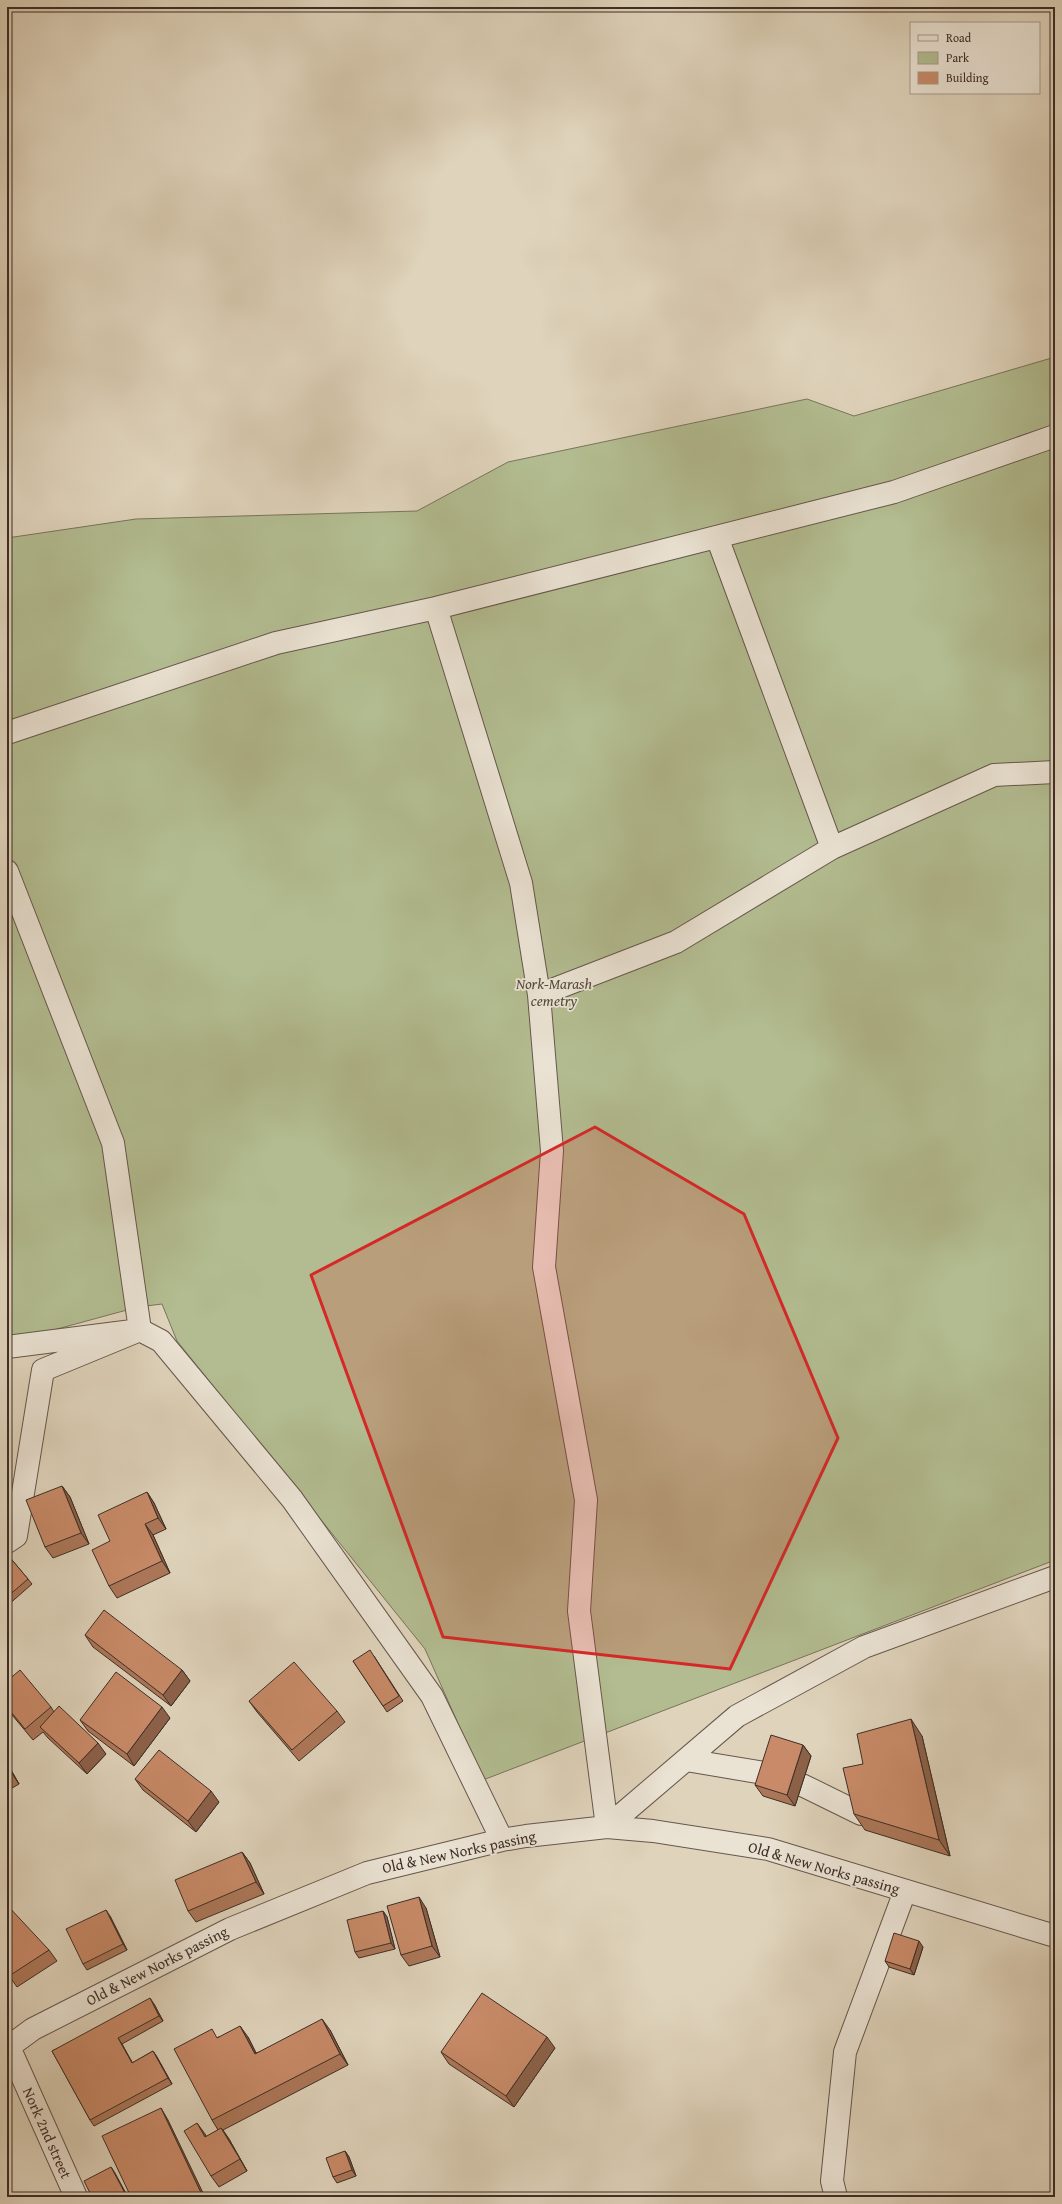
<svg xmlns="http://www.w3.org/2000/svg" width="1062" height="2204" font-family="'Gentium Book Plus',serif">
	<rect width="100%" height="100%" fill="#dfd3bb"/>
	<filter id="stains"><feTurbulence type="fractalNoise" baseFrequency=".005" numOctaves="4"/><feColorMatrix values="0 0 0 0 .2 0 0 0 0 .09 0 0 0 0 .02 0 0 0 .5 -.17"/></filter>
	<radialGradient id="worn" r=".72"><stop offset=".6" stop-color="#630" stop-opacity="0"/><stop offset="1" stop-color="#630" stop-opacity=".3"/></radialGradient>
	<path fill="#b2bc90" stroke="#78755c" d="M1055 357V1560L483 1780 425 1649 177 1341 162 1304 138 1307 24 1338 7 1340V538L136 519 417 511 508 462 807 399 854 416Z"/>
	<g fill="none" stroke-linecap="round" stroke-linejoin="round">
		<defs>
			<path id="minor" d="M717 537 832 848
				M436 608 521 883 539 995 552 1151 544 1267 586 1500 579 1611 607 1827
				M7 733 276 643 436 608 894 492 1055 436
				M7 871 113 1143 140 1330 43 1370 16 1536 7 1542
				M539 995 676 942 832 848 994 775 1055 772
				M7 1347 140 1330 161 1341 292 1499 432 1696 502 1840
				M686 1760 770 1774
				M802 1785 861 1814
				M607 1827 737 1716 864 1647 1055 1577
				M9 2047 76 2197
				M7 2048 33 2029 230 1929 367 1873 502 1840 526 1836 607 1827 653 1831 768 1849 1055 1936
				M836 2197 832 2181 845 2052 905 1891"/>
		</defs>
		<use href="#minor" stroke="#66574c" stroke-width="24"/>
		<use href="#minor" stroke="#eae2d3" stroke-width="22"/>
	</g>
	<path fill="#ac7759" stroke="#3e2e27" d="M62 1486 70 1497 89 1544 53 1558 45 1547Z
		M147 1492 154 1503 166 1529 153 1535 170 1573 117 1598 109 1586 110 1541Z
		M7 1554 28 1579 32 1584 7 1606Z
		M85 1635 182 1670 190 1681 171 1706 93 1647Z
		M374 1656 403 1701 387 1712 353 1661Z
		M7 1681 51 1707 54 1712 106 1754 87 1774 48 1738 43 1732 33 1740 7 1709Z
		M249 1701 337 1711 345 1722 299 1761 257 1712Z
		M170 1718 134 1766 88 1731 80 1720Z
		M922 1736 950 1856 865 1830 854 1814 863 1764Z
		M803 1745 811 1756 795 1806 763 1796 755 1785Z
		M7 1763 19 1784 7 1791Z
		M135 1779 219 1802 196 1832 143 1790Z
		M242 1852 250 1863 264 1894 196 1922 188 1911Z
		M426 1908 440 1957 409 1966 401 1955Z
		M383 1911 387 1917 395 1949 359 1958 355 1952Z
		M110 1916 127 1950 87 1970 83 1964Z
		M923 1947 914 1975 889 1967 885 1961Z
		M49 1950 57 1961 17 1987 7 1973Z
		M154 2004 163 2021 122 2044 132 2063 153 2051 157 2057 172 2084 94 2126 90 2120 52 2051Z
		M330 2030 348 2065 223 2130 229 2139 247 2171 219 2187 211 2176 205 2134 206 2137 218 2130 212 2120 218 2037H248L256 2053Z
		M555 2048 514 2107 449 2064 441 2052Z
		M345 2151 349 2157 356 2176 337 2183 333 2177Z"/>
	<path fill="#8c6149" stroke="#3e2e27" d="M62 1486 70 1497 89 1544 81 1533Z
		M147 1492 154 1503 166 1529 158 1518Z
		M145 1524 153 1535 170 1573 162 1561Z
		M182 1670 190 1681 171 1706 163 1695Z
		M162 1707 170 1718 134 1766 127 1754Z
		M911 1719 922 1736 950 1856 939 1840Z
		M98 1743 106 1754 87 1774 79 1763Z
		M803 1745 811 1756 795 1806 787 1795Z
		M7 1763 19 1784 7 1766Z
		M211 1791 219 1802 196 1832 188 1821Z
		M242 1852 250 1863 264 1894 256 1882Z
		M419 1897 426 1908 440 1957 432 1946Z
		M106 1910 110 1916 127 1950 123 1944Z
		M383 1911 387 1917 395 1949 391 1943Z
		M919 1941 923 1947 914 1975 910 1969Z
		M150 1998 154 2004 163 2021 159 2016Z
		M322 2019 330 2030 348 2065 340 2054Z
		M240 2026 248 2037 262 2065 255 2054Z
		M547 2037 555 2048 514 2107 506 2096Z
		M118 2038 122 2044 136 2069 132 2063Z
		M153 2051 157 2057 172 2084 168 2078Z
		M161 2108 168 2120 205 2197H203Z
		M197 2123 205 2134 213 2149 205 2137Z
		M221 2128 229 2139 247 2171 240 2159Z
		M345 2151 349 2157 356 2176 352 2170Z
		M111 2167 115 2173 128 2197H127Z"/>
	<path fill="#c88a68" stroke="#3e2e27" d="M62 1486 81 1533 45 1547 26 1500Z
		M147 1492 158 1518 145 1524 162 1561 109 1586 92 1550 110 1541 98 1515Z
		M7 1554 28 1579 7 1597Z
		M104 1610 182 1670 163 1695 85 1635Z
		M370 1650 399 1696 383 1706 353 1661Z
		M294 1662 337 1711 292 1750 249 1701Z
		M20 1670 51 1707 25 1729 7 1707V1681Z
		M116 1672 162 1707 127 1754 80 1720Z
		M59 1706 98 1743 79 1763 40 1727Z
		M911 1719 939 1840 854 1814 843 1768 863 1764 857 1734Z
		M771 1735 803 1745 787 1795 755 1785Z
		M159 1750 211 1791 188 1821 135 1779Z
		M7 1766 11 1773 7 1775Z
		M242 1852 256 1882 188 1911 175 1880Z
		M419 1897 432 1946 401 1955 387 1906Z
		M7 1905 49 1950 9 1976 7 1973Z
		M106 1910 123 1944 83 1964 66 1929Z
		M383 1911 391 1943 355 1952 347 1920Z
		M894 1933 919 1941 910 1969 885 1961Z
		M482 1993 547 2037 506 2096 441 2052Z
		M150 1998 159 2016 118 2038 132 2063 153 2051 168 2078 90 2120 52 2051Z
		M322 2019 340 2054 212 2120 174 2049 212 2029 217 2038 240 2026 255 2054Z
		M161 2108 203 2197H131L102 2136Z
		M197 2123 205 2137 221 2128 240 2159 211 2176 184 2131Z
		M345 2151 352 2170 333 2177 326 2158Z
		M111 2167 127 2197H92L84 2181Z"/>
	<path fill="#d62828" fill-opacity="0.2" stroke="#d62828" stroke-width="3" stroke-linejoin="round" d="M595 1127 744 1214 838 1438 730 1669 443 1637 311 1275Z"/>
	<g text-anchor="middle" stroke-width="3.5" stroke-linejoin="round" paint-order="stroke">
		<g font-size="15" font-style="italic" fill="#554a3c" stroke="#eae2d3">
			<text x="554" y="989">Nork-Marash<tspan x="554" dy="17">cemetry</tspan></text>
		</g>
		<g font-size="15" fill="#3e2e27" stroke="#eae2d3">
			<text transform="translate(459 1852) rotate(-12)" y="5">Old &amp; New Norks passing</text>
			<text transform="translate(824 1868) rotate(16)" y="5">Old &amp; New Norks passing</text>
			<text transform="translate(157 1966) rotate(-27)" y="5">Old &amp; New Norks passing</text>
			<text transform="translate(47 2133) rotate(66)" y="5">Nork 2nd street</text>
		</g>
	</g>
	<rect width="1062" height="2204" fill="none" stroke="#dfd3bb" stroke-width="24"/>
	<rect x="8" y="8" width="1046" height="2188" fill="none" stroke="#3e2e27" stroke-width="2"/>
	<rect x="12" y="12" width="1038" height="2180" fill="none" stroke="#3e2e27"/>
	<rect x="910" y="22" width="130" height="72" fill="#eae2d3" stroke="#a59a8e"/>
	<rect x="918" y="35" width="20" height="6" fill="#eae2d3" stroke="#a59a8e"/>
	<text x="946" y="42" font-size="12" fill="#3e2e27">Road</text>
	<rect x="918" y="52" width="20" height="12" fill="#b2bc90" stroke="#a59a8e"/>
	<text x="946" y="62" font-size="12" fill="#3e2e27">Park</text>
	<rect x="918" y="72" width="20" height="12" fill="#c88a68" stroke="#a59a8e"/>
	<text x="946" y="82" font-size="12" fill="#3e2e27">Building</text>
	<rect width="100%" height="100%" filter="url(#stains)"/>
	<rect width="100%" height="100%" fill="url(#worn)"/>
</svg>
